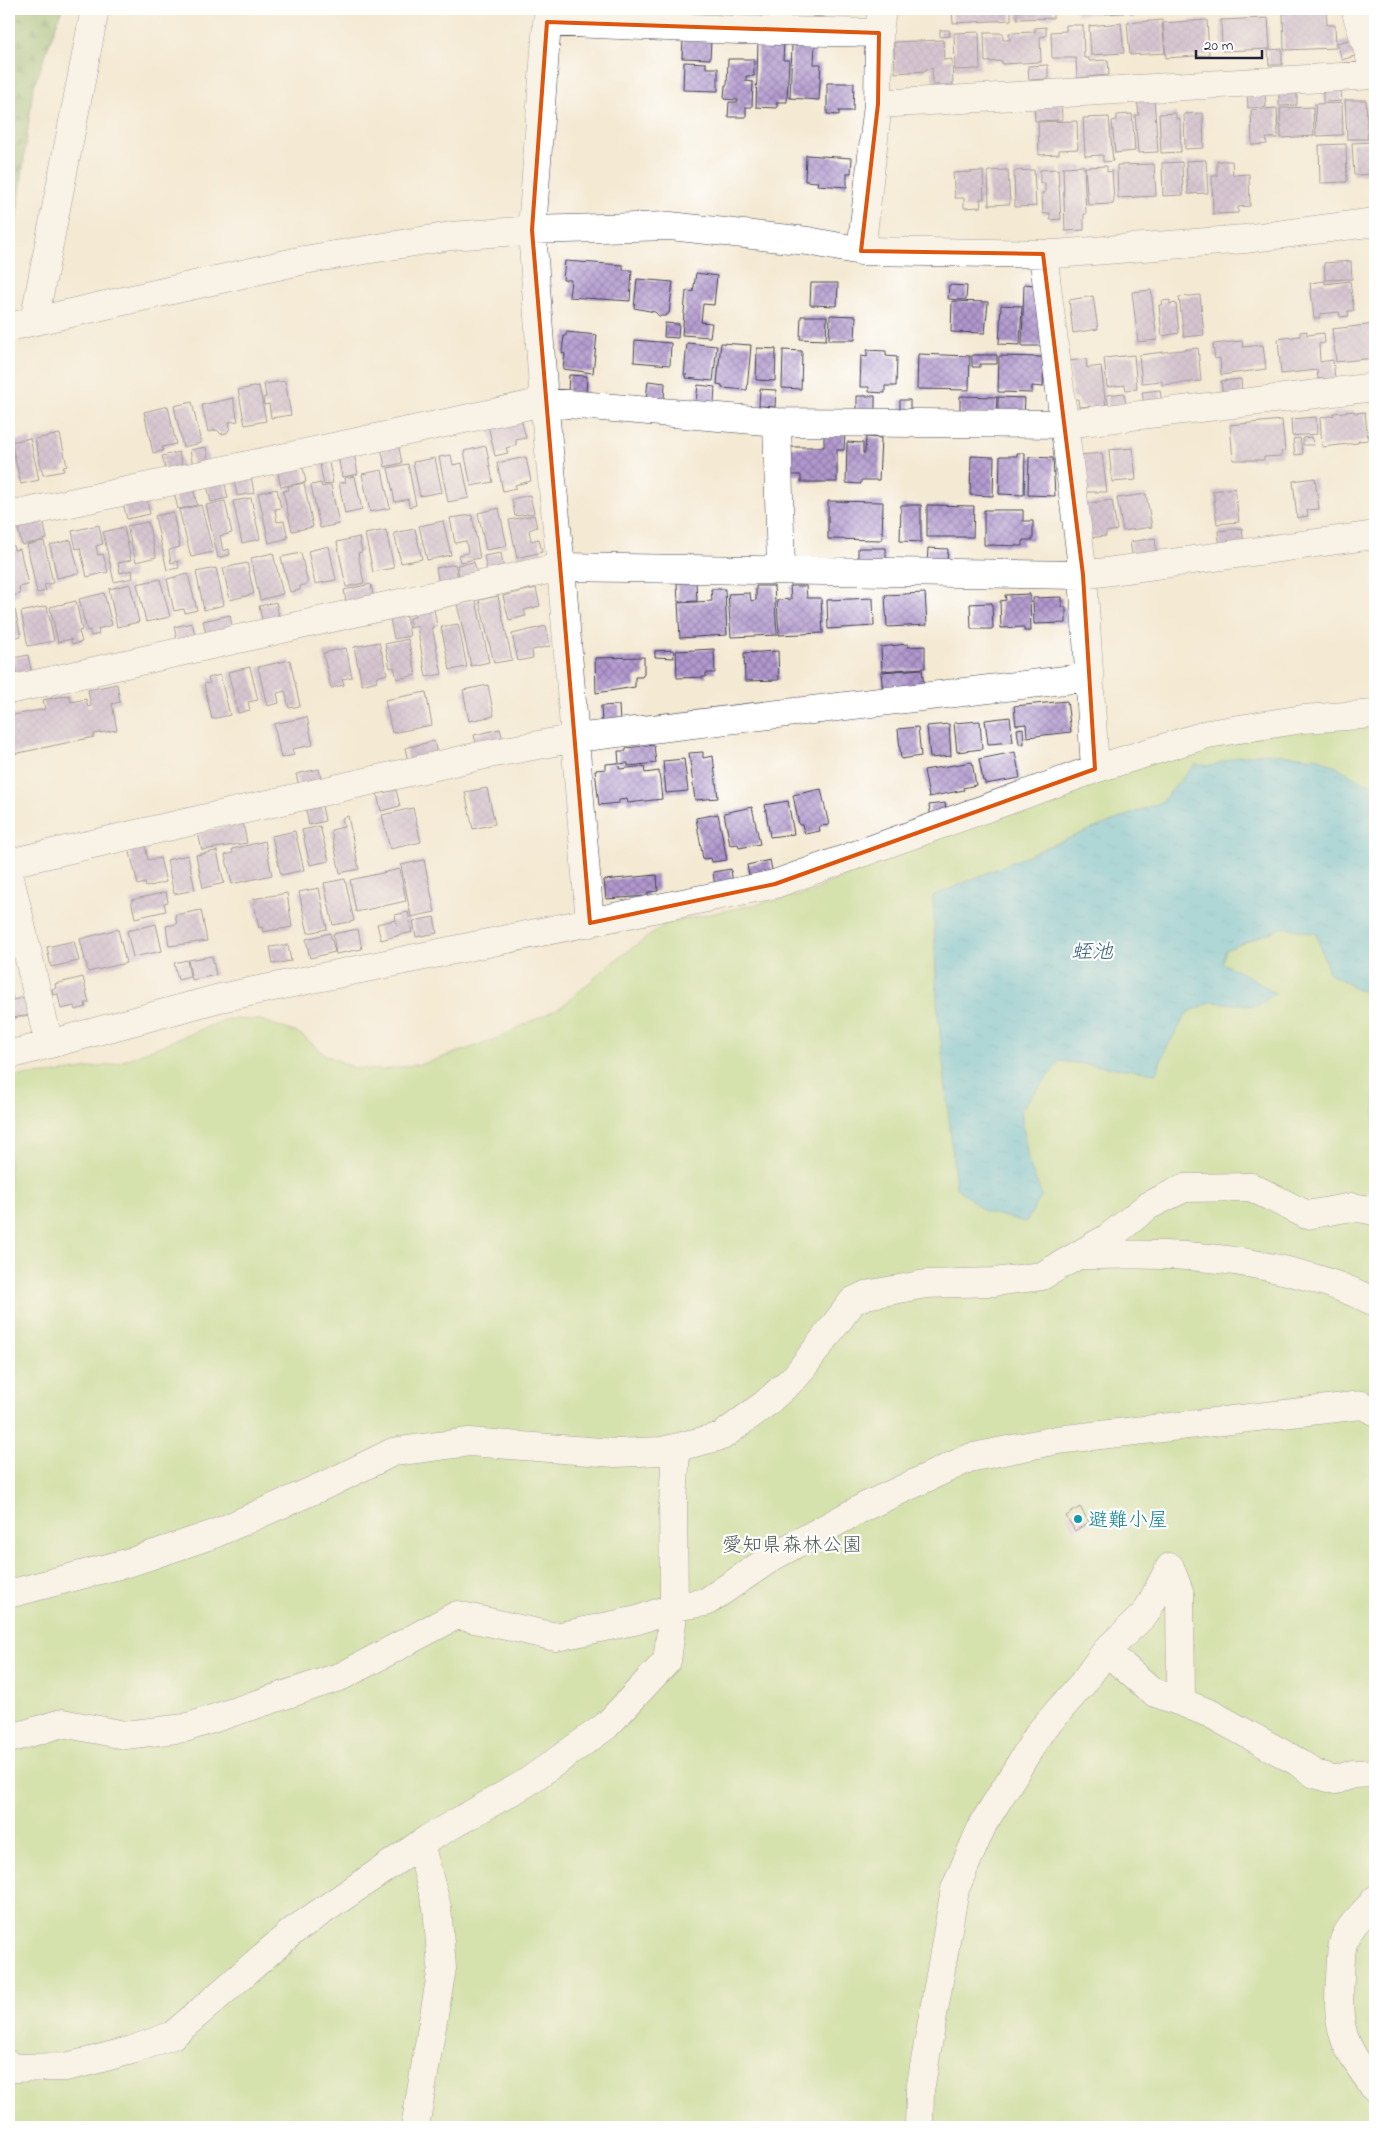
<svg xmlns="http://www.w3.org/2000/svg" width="1384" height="2136" font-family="'Indie Flower','Klee One',sans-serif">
	<defs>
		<pattern id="forest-firs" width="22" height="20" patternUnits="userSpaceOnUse" patternTransform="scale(1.25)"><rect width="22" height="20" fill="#8db970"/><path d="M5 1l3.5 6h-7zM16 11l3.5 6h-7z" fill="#73965d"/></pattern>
		<pattern id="water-ripples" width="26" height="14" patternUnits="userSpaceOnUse" patternTransform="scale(1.25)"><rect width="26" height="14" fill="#5cc0da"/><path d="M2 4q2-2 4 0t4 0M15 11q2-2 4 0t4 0" fill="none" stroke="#4c9cb2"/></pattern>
		<pattern id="building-cross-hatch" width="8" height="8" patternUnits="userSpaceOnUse" patternTransform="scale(1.25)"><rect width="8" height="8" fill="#b198ce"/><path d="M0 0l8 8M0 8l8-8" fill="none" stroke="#907ca8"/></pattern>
	</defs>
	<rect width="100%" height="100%" fill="#fff"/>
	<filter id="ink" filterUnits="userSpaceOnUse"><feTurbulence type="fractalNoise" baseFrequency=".02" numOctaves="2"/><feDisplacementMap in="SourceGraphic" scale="10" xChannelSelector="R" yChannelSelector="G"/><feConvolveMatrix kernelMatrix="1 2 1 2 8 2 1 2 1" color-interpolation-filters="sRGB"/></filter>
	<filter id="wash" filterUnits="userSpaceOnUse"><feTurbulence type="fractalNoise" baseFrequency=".0096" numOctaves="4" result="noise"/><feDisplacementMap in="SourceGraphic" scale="20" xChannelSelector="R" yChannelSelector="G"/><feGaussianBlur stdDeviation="1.12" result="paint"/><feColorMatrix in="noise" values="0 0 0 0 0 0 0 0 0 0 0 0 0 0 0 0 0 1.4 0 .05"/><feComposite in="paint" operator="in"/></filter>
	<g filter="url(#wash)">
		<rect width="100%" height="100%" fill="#f4e9d3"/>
		<path fill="url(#forest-firs)" stroke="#586e56" d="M9 9H62L33 89 9 280Z"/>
		<path fill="#b2d982" stroke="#6a7e5e" d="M1375 720V2127H9V1077L57 1073 115 1064 227 1019 261 1020 300 1034 326 1055 355 1068 382 1070 426 1063 491 1041 561 1007 613 962 667 923 810 893 913 839 1208 742Z"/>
		<path fill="url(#water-ripples)" stroke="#3f718a" d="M1267 753 1320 758 1366 783 1375 782V995L1357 989 1329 973 1316 934 1284 927 1226 950 1222 963 1250 977 1275 993 1257 1006 1212 1002 1188 1012 1166 1049 1156 1073 1060 1061 1021 1110 1028 1161 1042 1195 1026 1222 985 1212 956 1187 937 1003 933 896 1054 844 1161 802 1195 764 1211 766 1239 756Z"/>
		<g id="blocks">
			<path fill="url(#building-cross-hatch)" d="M587 9H634V15L587 14Z
				M658 9H690L689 20 657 17Z
				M693 9H721V13L693 11Z
				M812 9H852L851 15 824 13V17L812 16Z
				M952 9H1011V20L953 23Z
				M1017 9H1053V18L1017 19Z
				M1076 9H1098V14L1077 15Z
				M1104 9H1124V13L1104 14Z
				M1130 9H1151L1152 12 1130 13Z
				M1326 11 1327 25H1335L1336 48 1284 50 1283 13Z
				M1268 18 1270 49 1222 51 1221 20Z
				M1162 20 1165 53 1130 55 1127 23Z
				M1207 20 1209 55 1166 58 1163 23Z
				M1121 23 1124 53 1091 55 1089 26Z
				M1066 25H1083L1084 58H1089V61L1108 60 1109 75 1077 78 1076 58H1052L1051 32 1066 31Z
				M1046 27V36L1040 37 1041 62 1002 64V61L985 62 984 33H1003V40H1010L1009 33 1035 32V28Z
				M940 30H949L950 36 940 37Z
				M979 32 980 69 955 70 954 33Z
				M1353 39 1358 55 1342 60 1337 43Z
				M683 40 711 41 710 59 682 58Z
				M943 40 944 60 952 59 953 85H933L932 68 926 69V71L895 73 894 42Z
				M758 42 784 43 783 60H789L787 102H777V108L756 107Z
				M792 44H815L814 64H821L819 100 790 98Z
				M1282 49V65H1269L1268 50Z
				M728 59H754V76H746V81L753 82 752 107H746V117H728L729 102H738V100L724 99 725 85H727Z
				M684 62 706 63V68H718V91L683 90Z
				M1048 65V79L1029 80 1028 66Z
				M827 83H854L853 111H839V115L827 114Z
				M1265 90 1266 107 1248 108 1247 92Z
				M1341 90 1342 101 1323 102V92Z
				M1297 92V105L1279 106V93Z
				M1154 98 1158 152 1138 153 1135 115H1139L1137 99Z
				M1345 100H1366L1368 139H1347Z
				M1061 102 1062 120 1035 121 1034 103Z
				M1342 103 1343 135 1316 136 1315 104Z
				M1313 107 1314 136 1281 138 1280 108Z
				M1277 108 1278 138H1266L1267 144 1252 145 1251 110Z
				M1176 113V119L1180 118 1181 152 1161 153 1159 114Z
				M1203 113 1204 148 1185 149 1184 114Z
				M1132 114 1135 151 1115 153 1112 121 1117 120V115Z
				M1109 117 1113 161 1103 162V155L1085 156 1083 118Z
				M1077 121 1078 149 1059 150V154L1039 155 1038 122Z
				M1375 142V174L1354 175 1352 143Z
				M1346 144 1347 182 1320 183 1319 145Z
				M806 155 852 158 851 173H847V187L817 185 818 182 805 181Z
				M1206 160 1208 193 1188 194 1186 161Z
				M1217 161H1232L1233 175 1249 174 1250 206 1238 207V213L1213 214 1212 176H1217Z
				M1182 162 1183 195 1163 196 1162 163Z
				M1154 164 1156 196 1118 198 1117 165Z
				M1084 166 1086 214H1084V230L1065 231 1063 167Z
				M1107 166V172L1112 171 1114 201 1113 204 1088 205 1085 167Z
				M1058 169 1061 219 1050 220V213L1043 214 1042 193H1045V183H1040V170Z
				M1008 170 1010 204 989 205 988 171Z
				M1034 170 1036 206 1015 207 1014 171Z
				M983 171 984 199H980L981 207 964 208V198H955L953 173Z
				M565 261 623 265V270H632L630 301 569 297 571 280H563Z
				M1351 261 1352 279 1325 280 1324 263Z
				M696 273 717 276 714 305 703 304 701 322 712 323 710 337 682 335 686 291 693 292Z
				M637 279 673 282 669 313 665 316H659L655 312 634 308Z
				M1325 281V284L1350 281 1354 311H1348L1349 316 1340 317 1339 312 1320 314V318H1314L1310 283Z
				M811 283H838L837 306 810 305Z
				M1024 284 1035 285 1043 346H1022Z
				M949 285 967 286 966 300 948 299Z
				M1151 290 1157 340 1138 342 1132 292Z
				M1200 295 1204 335 1184 337 1179 297Z
				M1093 296 1098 329 1073 333 1069 300Z
				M1170 300V304L1176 303 1179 333 1162 336 1159 305H1163L1162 301Z
				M952 301 988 302 985 333 951 332Z
				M1001 305 1022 306 1020 345 999 344Z
				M830 315 856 316 855 340H829Z
				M801 316H827L826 340 800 339Z
				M665 323 679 324 678 338 664 337Z
				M1375 324V358L1336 362 1332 329Z
				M1307 331V335L1324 333 1325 343 1319 344 1320 362 1333 360 1335 378 1318 379 1317 370 1281 374 1278 339 1300 336V332Z
				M566 332 597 335 593 373 563 369 565 354 562 353 564 336H566Z
				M635 340 671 343 670 365 634 362Z
				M1242 341 1243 347 1263 345 1266 369 1221 375 1220 358 1215 359 1213 344Z
				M687 343 717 346 713 381 686 378 687 375H684Z
				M721 343 751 345 747 390 722 388V385L717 384Z
				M757 348 776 349 775 381 756 380Z
				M1198 348 1201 381 1162 385V381L1142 383 1139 355Z
				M783 350 802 351 801 389 782 388Z
				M867 350 886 351V356L897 357 896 386H885V393L869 392V387H860L861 356 867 357Z
				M918 354 970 356 969 390 917 389Z
				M972 355H997V364H980V367H972Z
				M1134 355 1137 389 1126 390 1125 385 1107 387 1104 358Z
				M999 356 1044 357 1043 387 1032 386V393L998 392Z
				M1086 359 1087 368 1101 366 1106 407 1091 409V406L1079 407 1078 399H1073L1069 361Z
				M569 375 587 376 586 393 568 392Z
				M1241 379 1242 396 1223 397 1221 381Z
				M285 381 291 415 271 418 269 404 264 405 263 398 266 397 264 384Z
				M648 381 665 383 664 400 646 399Z
				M698 385 715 387 714 403 696 402Z
				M259 386 266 421 245 425 238 390Z
				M760 389 776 390 775 407 759 406Z
				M1160 390 1162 405 1144 407 1142 392Z
				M1124 393 1127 410 1109 412 1107 395Z
				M857 396H875V413L857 412Z
				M960 396 997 397 996 415 960 414Z
				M998 397 1025 398 1024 417 998 416Z
				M233 398 238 421 229 422 230 428 227 433 221 434 217 430 208 432 202 405Z
				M900 400H910V411H900Z
				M192 402 201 443 183 447 174 406Z
				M168 406 176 444 162 447 163 451 153 453 144 412Z
				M1354 411 1355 413 1365 412 1368 440 1358 441V443L1322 447 1320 418 1334 415 1333 413Z
				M1316 417 1317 434 1292 436 1291 419Z
				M521 418 526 438 516 440V445L506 448 508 453 495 456 488 425Z
				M1282 420 1285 451 1281 452 1282 456 1264 457V460H1233L1230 425Z
				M824 433H845L844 450H837V482H801V475H788L789 447H824Z
				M60 434 67 466 63 467 64 471 43 475 35 439Z
				M866 437 881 438 879 480H861V484L846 483 847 442 863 443V453H865Z
				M1311 437 1314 445H1303V438Z
				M30 438 39 480 21 484 11 442Z
				M1300 438 1303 454 1295 455 1293 439Z
				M398 443 402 463 385 467 381 447Z
				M486 446 493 482 471 486 464 451Z
				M206 447 209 463 193 466 190 450Z
				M1133 448 1136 480 1112 482 1109 450Z
				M179 452 183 468 166 472 162 456Z
				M354 453 358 474 342 477 338 456Z
				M1017 453H1025L1024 495 999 494 1000 456H1017Z
				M1102 453 1107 492H1084L1080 455Z
				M451 455 453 465 462 463 469 498 448 502 439 457Z
				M971 456 994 457 993 496 970 495Z
				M526 457 531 481 515 485 516 488 503 491 497 463Z
				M1029 457 1053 458 1055 496 1028 495Z
				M328 458 333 483 324 485 319 460Z
				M435 458 442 492 420 496 413 462Z
				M302 464 306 482 281 487 277 469Z
				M408 464 416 505 409 507 408 499 395 502 388 468Z
				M382 470 390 508 370 512 362 474Z
				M251 476 254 493 237 496 234 480Z
				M355 476 362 510 345 514 339 483 346 482 345 478Z
				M1315 478 1319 509 1307 510 1308 516 1297 518 1293 481Z
				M224 481 228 498 211 502 207 485Z
				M304 483 313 527 292 531 283 491 289 490 288 486Z
				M321 483 322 487 331 485 339 524 320 528 311 485Z
				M193 487 197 505 178 509 174 492Z
				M1235 488 1239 522 1217 524 1213 491Z
				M277 489 281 508 275 509 277 522 284 521 288 538 269 543 258 493Z
				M1146 494 1152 527 1123 531 1117 498Z
				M530 495 534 513 515 516 512 499Z
				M146 498 150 514 127 519 123 503Z
				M251 498 260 539 242 543 233 501Z
				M1112 500 1117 530 1106 532V536L1088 538 1083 504Z
				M225 501 232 533 220 536 223 551 229 549 230 555 218 558 206 505Z
				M828 501 883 502 882 540 828 539Z
				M201 505 213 552 191 557 179 510Z
				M901 505H921V542L900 541Z
				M927 505 974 506 973 537H927Z
				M499 508 507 546 486 550 478 513Z
				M984 510H1023V521H1033V540H1023V546L984 545Z
				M173 512 180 547 169 550 171 563 178 561 179 568 167 570 155 516Z
				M472 515 480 558 460 562 458 555 468 553 466 541 455 543 450 518Z
				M534 515 537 527 529 530 531 541 539 539 542 552 517 558 509 520Z
				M43 520 47 539 22 545 17 526Z
				M443 521 451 555 427 560 419 526Z
				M148 522 156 557 136 562 127 526Z
				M99 525 103 544 96 546 98 555 103 554 108 572 87 577 80 548 76 549 72 531Z
				M124 527 131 560 118 563 120 573 132 570 133 578 114 582 103 532Z
				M1242 528 1244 546 1220 549 1218 531Z
				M415 529 422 559 401 563 394 533Z
				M386 530 394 568 373 572 365 534Z
				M359 537 362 552 358 553 364 583 346 587 337 542Z
				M1155 538 1157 557 1133 560 1130 542Z
				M71 540 79 573 57 578 50 545Z
				M44 541 53 583 44 585 46 591 37 593 27 545Z
				M13 545 14 550 20 549 28 585 19 587 20 594 9 597V546Z
				M329 546 336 580 315 584 308 551Z
				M858 548H886V565H858Z
				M928 548 948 549 947 565H927Z
				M273 553 283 594 260 600 251 558Z
				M301 553 308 584 300 586V590L290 592 281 557Z
				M501 553 504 570 488 574 484 556Z
				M474 562 478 577 460 581 457 565Z
				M247 563 254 594 230 600 223 568Z
				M455 564 459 582 439 585 436 568Z
				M216 568 224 605 204 610 196 572Z
				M188 574 197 610 185 613 184 609 174 611 167 579Z
				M160 579 170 617 146 622 137 584Z
				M696 582 697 601 678 602 677 583Z
				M130 584 139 622 117 627 109 589Z
				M371 584 374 601 347 606 344 590Z
				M756 586H774L777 635 731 637 728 594 750 593 751 601 756 600Z
				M790 586H806L807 598H821L823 633 779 635 777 600 791 599Z
				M536 588 540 606 524 610 526 616 509 620 503 596Z
				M711 589H725L727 635 680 638 678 603 712 601Z
				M104 593 112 625 98 629 99 634 91 636 90 630 87 631 79 599Z
				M925 593 927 625 887 627 885 595Z
				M1030 594 1031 631H1024V627L1001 628 1000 601 1006 600 1005 595Z
				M498 596 512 660 494 663 479 600Z
				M1062 597V607H1066V623L1034 624 1033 598Z
				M873 598 874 626 828 629 827 600Z
				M476 600 489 662 471 666 457 604Z
				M76 601 82 630 79 631 82 642 72 644 71 639 58 642 50 607Z
				M276 602 280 621 263 625 259 606Z
				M992 603 993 629H971L970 604Z
				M47 606 54 641 28 646 21 612Z
				M434 609 437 626 432 627 442 674 426 677 417 626 411 628 409 618 415 617 414 613Z
				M15 610 21 636 9 638V611Z
				M230 615 233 631 207 637 203 621Z
				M406 615 410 636 394 639 390 619Z
				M192 623 196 638 178 643 174 627Z
				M458 624 467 667 450 670 441 627Z
				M546 626 550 646 532 650 533 658 518 661 512 634Z
				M408 639 416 675 397 679 394 667 390 668 385 644Z
				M379 642 387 674 376 677 377 681 362 685 354 647Z
				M908 644V647L925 646V668L882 671 881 647Z
				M346 648 352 677 342 679 344 685 331 688 323 653Z
				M9 649H11L16 674 9 676Z
				M714 649 715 673H706V677L677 678 676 651Z
				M673 650 674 658 655 657V651Z
				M778 651 779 680 745 681 744 653Z
				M28 655 32 674 18 677 14 658Z
				M644 657V674L642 677H635V687L596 693 595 658Z
				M290 660 300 706 289 708 285 691 277 693 279 703 267 706 258 667Z
				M250 667 258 700 248 702 250 710 238 713 228 672Z
				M922 669 924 688 883 692 881 672Z
				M220 675 230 715 212 719 204 684 210 683 208 678Z
				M117 684 120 702 112 704 117 730 94 734V737L9 755V716L45 709 43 700 69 695 71 702 86 699 88 707 91 706 88 690Z
				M488 685 494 716 469 721 463 690Z
				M426 692 432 725 392 733 385 700Z
				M1067 701 1071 732 1027 737 1026 724 1016 725 1014 706Z
				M619 705 620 724 602 725 601 706Z
				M307 717 313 745 292 749 294 755 281 758 274 724Z
				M1010 717 1013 742 988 744 985 720Z
				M980 721 982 749 957 752 954 723Z
				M949 724 951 756 930 758 927 726Z
				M918 727 921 756 901 759 898 729Z
				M1023 728 1024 744H1019L1017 729Z
				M500 729 504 744 478 751 474 735Z
				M434 741 438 759 409 766 405 748Z
				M654 745 656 763 628 766V763L619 764 618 751H626V748Z
				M703 752V758L713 756 718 798 695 800 689 753Z
				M1015 752 1020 778 985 784V781H983L979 759Z
				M684 759 688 791 666 793 663 761Z
				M972 762 976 785 963 788 964 790 929 797 924 770Z
				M617 763 620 769 644 766 645 773 659 771 662 799 628 803 627 799 619 800V803L599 805 595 770 606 769V764Z
				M319 769 322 785 300 790 296 774Z
				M487 788 495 824 473 829 465 792Z
				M821 789 829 825 819 826 820 831 805 834 802 825H799L793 795Z
				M396 790 400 806 381 811 377 794Z
				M788 801 794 834 770 837 765 805Z
				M945 803 947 816 931 819 929 805Z
				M322 806 325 821 309 825 306 810Z
				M752 807 760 844 739 848 738 844 730 845 724 813Z
				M413 808 421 842 390 849 382 815Z
				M718 814 727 860 712 862 711 858 703 859 696 818Z
				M348 816 359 869 340 873 331 830 344 827 342 818Z
				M243 823 247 843 202 850 198 833Z
				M320 826 329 861 310 865 302 830Z
				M295 831 304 870 281 875 272 836Z
				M265 841 272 875 232 884 225 855 233 853 232 849Z
				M145 844 148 860 160 858 166 882 146 887 145 883 138 885 129 848Z
				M217 851 224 883 203 888 196 855Z
				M188 855 195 890 174 894 167 860Z
				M424 860 435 912 411 917 401 865Z
				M770 860 773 875 750 880 747 865Z
				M400 869 406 901 356 912 350 880Z
				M731 869 733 885 715 888 713 872Z
				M657 875 658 891 648 892V896L606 899 604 880Z
				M345 879 354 921 333 925 324 883Z
				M319 888 327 929 308 933 299 892Z
				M166 892 168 902 164 903 166 911 135 918 131 900Z
				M287 893 292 927 263 932 262 927 259 928 253 899Z
				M201 910 207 941 169 946 166 926 177 924 175 915Z
				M408 912 412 932 381 940 377 924 395 920 397 925 395 915Z
				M434 917 437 933 416 937 413 921Z
				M156 924 162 951 133 957 127 931Z
				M118 929 126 963 88 972 80 939Z
				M358 929 362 949 336 954 333 934Z
				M330 933 335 952 310 958 306 939Z
				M74 941 79 961 51 967 47 947Z
				M288 945 291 961 273 964 270 947Z
				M212 956 216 975 192 980 188 960Z
				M187 960 190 977 178 980 174 963Z
				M83 977 89 1003H85L86 1007 75 1010 74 1006 61 1009 58 994 53 995 52 989 56 988 55 984Z
				M10 984 13 1000 25 997 29 1015 13 1018 14 1021 9 1022Z
				M1080 1507 1089 1522 1075 1531 1066 1516Z"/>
		</g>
	</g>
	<g filter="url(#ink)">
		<use href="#blocks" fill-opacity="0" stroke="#424052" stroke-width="1"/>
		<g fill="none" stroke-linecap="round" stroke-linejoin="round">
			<defs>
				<path id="minor" d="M548 9 532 230 544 402 561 567 590 923
					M882 9 879 33 878 104 1375 75
					M1355 9 1375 73
					M547 22 738 30 879 33
					M861 251 878 104
					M1043 254 1083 575 1095 769
					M34 321 95 9
					M9 327 304 260 451 236 532 230 670 226 808 241 861 251 1055 254 1245 239 1375 222
					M777 422 781 570
					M9 516 544 402 777 422 1065 424 1375 387
					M9 690 561 567 1083 575 1375 535
					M9 863 484 755 576 738 1090 677
					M9 874 49 1044
					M9 1055 220 998 775 884 1095 769 1208 734 1303 719 1375 714
					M1079 1255C1114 1255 1151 1253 1186 1256 1249 1260 1319 1274 1375 1302
					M9 1594 134 1561 214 1534 332 1482 393 1452 469 1442 615 1453 662 1451 722 1436 765 1404 796 1376 853 1301 866 1295 926 1284 994 1282 1042 1276 1109 1237 1148 1206 1184 1188 1251 1187 1307 1215 1352 1207 1375 1211
					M1106 1651 1153 1692 1181 1702
					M9 1739 62 1723 125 1735 185 1728 342 1676 457 1615 556 1637 638 1620 674 1607 706 1602 774 1556 864 1507 969 1458 1057 1440 1362 1405 1375 1411
					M1375 1900C1365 1913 1348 1926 1343 1943 1340 1954 1341 1967 1340 1978 1336 2032 1344 2046 1375 2088
					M9 2065 12 2068 65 2067 87 2062 132 2050 173 2035 293 1931 429 1838 526 1783 606 1726 667 1661 674 1607 673 1504 676 1448
					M415 2127 442 1968 437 1907 420 1844
					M919 2127 920 2090 955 1889 983 1824 1040 1732 1083 1683 1106 1651 1146 1613 1170 1567 1180 1594 1181 1702 1211 1714 1298 1762 1315 1774 1336 1780 1353 1774 1375 1773"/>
			</defs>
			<use href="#minor" stroke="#424052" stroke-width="29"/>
			<use href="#minor" stroke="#fff" stroke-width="28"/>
		</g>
	</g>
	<path d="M0 0H1384V2136H0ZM547 22 879 33 878 104 861 251 1043 254 1083 575 1095 769 775 884 590 923 532 230Z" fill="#f4e9d3" fill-opacity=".55" fill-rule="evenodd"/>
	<path fill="none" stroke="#de560e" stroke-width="4" stroke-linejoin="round" d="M547 22 879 33 878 104 861 251 1043 254 1083 575 1095 769 775 884 590 923 532 230Z"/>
	<circle fill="#0f9aa8" stroke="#fff" stroke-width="2" cx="1078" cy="1519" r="5"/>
	<g text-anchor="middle" stroke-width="4.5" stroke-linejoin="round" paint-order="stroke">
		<g font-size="20" fill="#0d838f" stroke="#fff" text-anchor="start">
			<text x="1088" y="1526">避難小屋</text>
		</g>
		<g font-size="20" fill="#4d5950" stroke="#fff">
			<text x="792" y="1551">愛知県森林公園</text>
		</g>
		<g font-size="21" font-style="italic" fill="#39617b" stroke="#fff">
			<text x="1092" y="958">蛭池</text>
		</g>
	</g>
	<rect width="1384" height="2136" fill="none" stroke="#fff" stroke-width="30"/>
	<path d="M1196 50v8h66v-8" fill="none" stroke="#22223b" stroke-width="2.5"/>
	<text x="1204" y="50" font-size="15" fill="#22223b" stroke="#ffffff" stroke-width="4" paint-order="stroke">20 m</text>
</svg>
